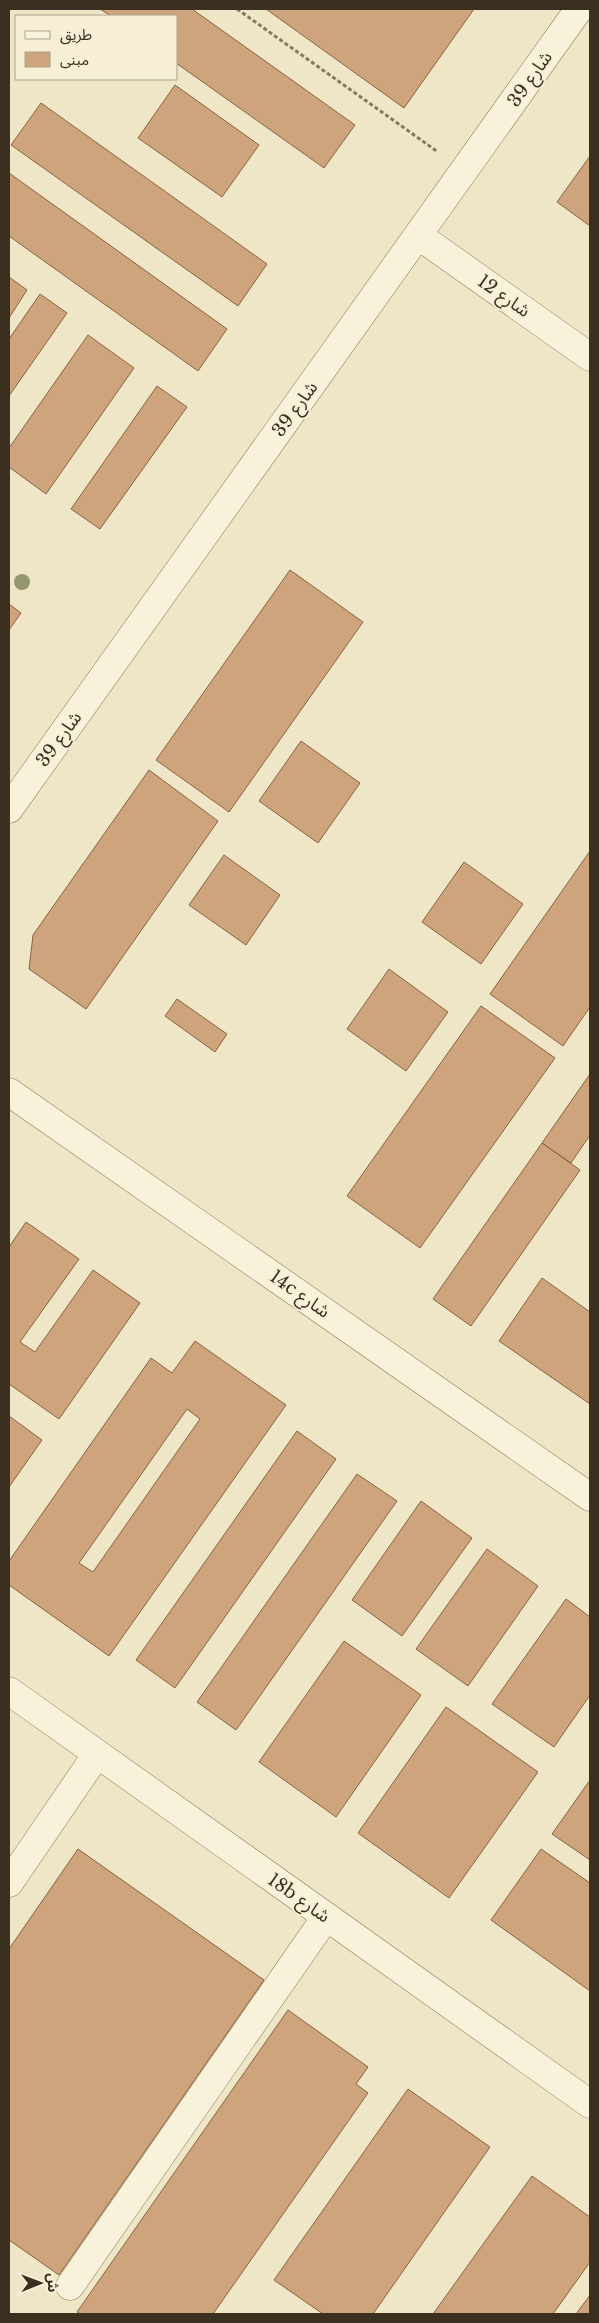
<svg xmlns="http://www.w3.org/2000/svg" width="599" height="2323" font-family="'Libre Baskerville','Noto Sans Arabic',serif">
	<rect width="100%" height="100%" fill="#efe6c7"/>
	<path fill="#cda47c" stroke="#8a6341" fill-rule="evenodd" d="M100 9H192L355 125 324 168 176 63V16H111Z
		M266 9H474L404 108Z
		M175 85 259 145 222 197 138 138Z
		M41 103 267 264 238 306 11 145Z
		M590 156V226L557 202Z
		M9 173 227 329 198 371 9 236Z
		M9 277 27 290 9 318Z
		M40 294 67 313 9 396V339Z
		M88 335 134 368 46 494 9 467V448Z
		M157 386 187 407 100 529 71 509Z
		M290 570 363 622 229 812 156 760Z
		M9 604 21 613 9 630Z
		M301 741 360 783 318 843 259 801Z
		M149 770 218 821 86 1009 29 969 33 935Z
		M590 851V1007L563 1046 490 994Z
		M224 855 280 895 246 945 189 905Z
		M464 862 523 904 481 964 422 922Z
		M389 969 448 1012 406 1071 347 1029Z
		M177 999 227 1034 215 1052 165 1016Z
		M481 1006 555 1058 420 1248 347 1196Z
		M590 1074V1135L571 1163 542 1143Z
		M542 1143 580 1170 471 1326 433 1299Z
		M26 1222 79 1259 20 1342 35 1352 93 1270 140 1303 59 1419 9 1384V1247Z
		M542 1278 590 1312V1404L499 1341Z
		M195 1341 286 1405 109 1656 9 1585V1561L151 1358 172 1373ZM187 1409 200 1419 93 1572 79 1563Z
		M9 1416 42 1440 9 1487Z
		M297 1431 336 1459 175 1688 136 1660Z
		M357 1474 397 1501 236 1730 197 1702Z
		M421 1501 472 1538 402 1636 352 1600Z
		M487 1549 538 1586 468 1686 416 1649Z
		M566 1599 590 1617V1695L554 1747 492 1704Z
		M344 1641 421 1695 336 1817 259 1762Z
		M446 1707 538 1772 449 1898 358 1833Z
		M590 1780V1860L552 1834Z
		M78 1849 264 1980 59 2275 9 2240V1949Z
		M541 1849 590 1883V1991L491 1920Z
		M288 2010 368 2067 356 2084 368 2093 213 2314H81L77 2312Z
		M408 2089 490 2147 373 2314H323L274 2280Z
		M532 2176 590 2217V2262L553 2314H433Z
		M590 2295V2314H576Z"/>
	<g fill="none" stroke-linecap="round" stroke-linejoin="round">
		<defs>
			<path id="minor" d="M419 236 590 357
				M9 809 579 9
				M9 1092 590 1497
				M9 1691 590 2104
				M9 1883 97 1754
				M70 2286 326 1917"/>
		</defs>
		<use href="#minor" stroke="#8b785c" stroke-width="29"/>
		<path stroke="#8b785c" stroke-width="3" stroke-dasharray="4 2.5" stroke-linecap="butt" d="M237 9 438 152"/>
		<use href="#minor" stroke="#f9f2da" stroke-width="28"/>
	</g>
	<circle fill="#93986e" cx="22" cy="582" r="8"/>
	<g text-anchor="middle" stroke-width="4" stroke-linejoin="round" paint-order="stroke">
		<g font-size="18" fill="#3b2f1f" stroke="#f6efd6">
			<text transform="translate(530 79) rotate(-55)" y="6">شارع 39</text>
			<text transform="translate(504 296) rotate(35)" y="6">شارع 12</text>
			<text transform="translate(295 409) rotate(-54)" y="6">شارع 39</text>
			<text transform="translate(59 739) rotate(-54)" y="6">شارع 39</text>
			<text transform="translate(300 1294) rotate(35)" y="6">14c شارع</text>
			<text transform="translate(299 1898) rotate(35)" y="6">18b شارع</text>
		</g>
	</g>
	<rect width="599" height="2323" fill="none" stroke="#3b2f1f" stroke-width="20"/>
	<rect x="15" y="15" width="162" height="65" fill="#f6efd6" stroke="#aba28d"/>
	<rect x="25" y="31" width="25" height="8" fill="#f9f2da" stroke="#aba28d"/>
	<text x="60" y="40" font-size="15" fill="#3b2f1f">طريق</text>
	<rect x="25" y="52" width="25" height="15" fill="#cda47c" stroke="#aba28d"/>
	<text x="60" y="65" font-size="15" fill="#3b2f1f">مبنى</text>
	<g transform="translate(40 2283) rotate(89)" stroke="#f6efd6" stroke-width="4" paint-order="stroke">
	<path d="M0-4L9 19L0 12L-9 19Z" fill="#3b2f1f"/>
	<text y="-8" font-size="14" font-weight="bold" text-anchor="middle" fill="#3b2f1f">ش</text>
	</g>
</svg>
